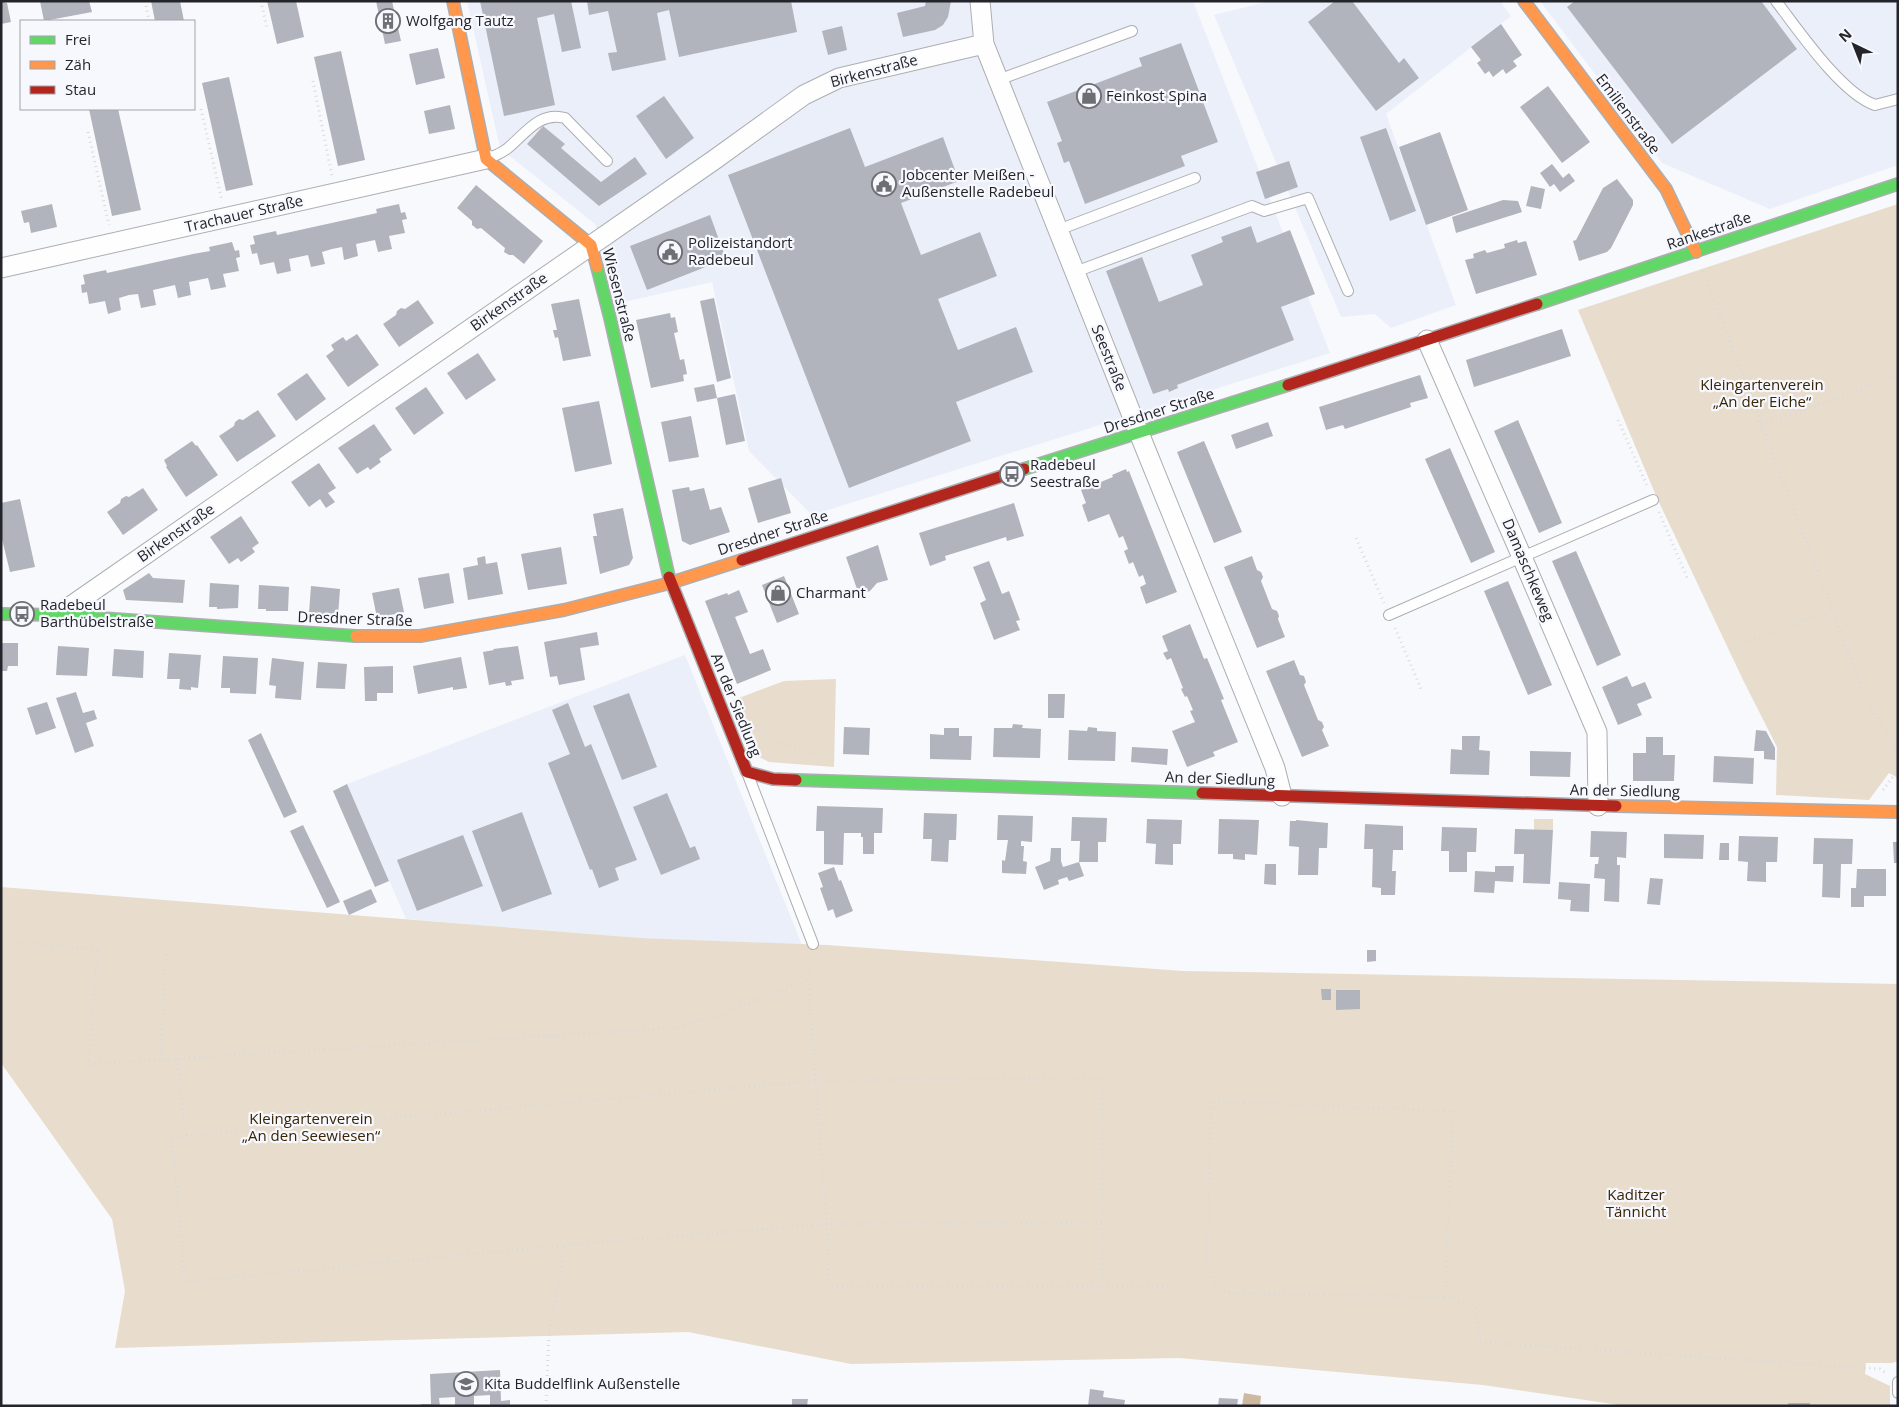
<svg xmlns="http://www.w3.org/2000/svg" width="1899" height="1407" font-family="'Open Sans',sans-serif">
	<rect width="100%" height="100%" fill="#f8f9fc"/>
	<path fill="#ebeffa" d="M467 1H1193L1330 353 812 515 749 451 712 282 620 303 595 224 500 148Z
		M1270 1H1500L1511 16 1386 114 1456 305 1391 328 1375 314 1341 317 1214 15Z
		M1540 1H1898V165L1770 209 1662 163Z
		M685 655 802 945 641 938 406 919 347 784Z"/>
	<path fill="#e8dccd" d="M1898 204V778L1889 773 1869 800 1776 795 1777 747 1744 682 1657 498 1578 310Z
		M836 679 834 767 769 762 759 757 751 748 731 701 784 681Z
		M1534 819H1553V830H1534Z
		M1 887 641 938 827 945 1183 971 1898 984V1361L1892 1363H1866L1865 1374 1890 1386V1406H1626L1483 1385 1179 1358 851 1364 688 1332 115 1348 125 1291 112 1219 1 1063Z"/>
	<path fill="#cdb9a0" d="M1244 1393 1261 1396 1260 1406H1242Z"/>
	<path fill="#b1b4bd" d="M1 1 7 3 11 22 1 24Z
		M40 1H89L92 12 44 21Z
		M151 1H180L184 21H155Z
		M267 1H296L304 37 277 44Z
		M376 1H392L401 41 385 44Z
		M480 1H571L581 48 562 52 554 14 537 18 555 105 504 116Z
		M587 1H791L797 32 679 57 669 10 657 13 666 60 612 71 608 53 617 52 608 11 589 15Z
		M926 1H951L948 17 943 25 935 30 903 37 897 13 925 6Z
		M1335 1H1352L1399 63 1404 58 1419 78 1376 111 1308 22Z
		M1575 1H1761L1797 49 1672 144 1567 7Z
		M1501 24 1522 55 1513 61 1517 66 1506 74 1503 69 1493 77 1489 71 1485 74 1477 63 1481 60 1471 47Z
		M842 26 847 50 828 55 822 31Z
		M1181 43 1218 142 1181 156 1185 166 1085 204 1069 161 1064 163 1057 143 1062 141 1047 102 1142 66 1139 58Z
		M438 48 445 78 416 85 409 54Z
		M341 51 365 160 338 166 314 57Z
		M229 77 253 185 226 191 202 83Z
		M1548 86 1590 142 1562 163 1520 107Z
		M664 96 694 138 666 159 636 116Z
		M450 105 455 129 429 134 424 111Z
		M89 109H118L141 210 112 216Z
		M543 126 565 144 561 148 601 182 635 157 647 174 599 206 527 144Z
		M850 128 865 167 943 137 959 181 901 203 921 255 980 232 997 276 938 299 958 350 1016 327 1033 372 956 402 971 441 849 488 728 175Z
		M1386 128 1416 211 1390 221 1360 137Z
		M1440 132 1468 210 1426 225 1399 147Z
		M1289 161 1298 187 1265 199 1256 172Z
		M1552 164 1563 178 1569 173 1575 181 1560 192 1554 184 1550 187 1540 173Z
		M1617 179 1633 200V205L1611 248 1607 252 1579 261 1573 241 1576 240 1603 188Z
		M476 185 543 241 524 264 513 255H509L504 252 505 248 481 228 477 229 472 225V221L457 208Z
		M1531 186 1545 189 1541 209 1526 206Z
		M1503 200 1518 201 1522 212 1456 233 1452 217Z
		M52 204 57 227 31 233 29 222 24 223 21 211Z
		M399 204 401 213 405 212 407 219 402 220 405 233 389 236 392 249 378 252 375 240 356 244 358 256 344 260 342 247 332 249 322 252 325 264 311 267 308 255 289 259 291 271 277 274 274 262 260 265 257 253 252 254 250 245 255 244 253 236 276 231 277 235 377 213 376 209Z
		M710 215 726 259 647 290 630 246Z
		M1251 226 1257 243 1290 230 1315 294 1281 307 1294 340 1177 385 1178 388 1169 392 1168 389 1153 394 1106 271 1142 257 1159 302 1203 285 1191 255 1223 242 1221 237Z
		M1517 240 1518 243 1526 241 1537 275 1476 294 1465 260 1474 258 1473 254 1485 250 1487 253 1505 248 1504 244Z
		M232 242 235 251 239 250 240 257 236 258 239 271 223 274 226 287 211 290 208 278 189 282 191 295 178 298 175 285 153 290 156 305 141 308 138 294 129 295 119 298 121 310 108 314 105 301 89 304 87 292 82 293 81 285 85 284 83 275 106 270 107 273 193 254 210 251 209 247Z
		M714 298 731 378 717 382 700 301Z
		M579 299 591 356 563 361 558 337 555 338 553 330H557L551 304Z
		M418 300 434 323 399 347 383 324 396 315 397 311 401 308 405 309Z
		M670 313 671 318 675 317 678 332 674 333 680 360 684 359 687 374 683 375 684 381 651 388 636 320Z
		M1562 329 1571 356 1474 387 1466 360Z
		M357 334 379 365 348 387 326 356 334 350 331 345 343 337 346 341Z
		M478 353 496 380 466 400 447 373Z
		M307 373 326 399 296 421 277 394Z
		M1420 375 1428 398 1410 403 1411 407 1345 429 1343 425 1326 430 1319 407Z
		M714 384 717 398 697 402 694 388Z
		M426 387 444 413 414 435 395 408Z
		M735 394 745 441 726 445 717 398Z
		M599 401 612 464 575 472 562 408Z
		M258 410 276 436 237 462 219 436 234 426 235 422 239 419 243 420Z
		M691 416 699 457 669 462 661 422Z
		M1518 420 1562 523 1539 533 1494 431Z
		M1268 422 1273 436 1236 449 1231 435Z
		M374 424 392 450 379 459 381 462 370 470 368 467 357 474 338 448Z
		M192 441 196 446 197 445 218 475 186 497 166 467 167 466 164 460Z
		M1204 441 1242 532 1214 543 1177 452Z
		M1450 448 1495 552 1471 563 1425 459Z
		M319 463 336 488 328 493 335 502 326 508 320 499 309 507 291 482Z
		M1126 469 1127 472 1129 471 1177 592 1146 604 1140 587 1146 584 1143 575 1139 577 1133 562 1129 564 1124 551 1128 549 1123 536 1119 538 1109 514 1088 522 1082 505 1086 503 1081 490 1113 477 1112 475Z
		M781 478 791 513 758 523 748 488Z
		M689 487 690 491 704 488 710 510 721 507 730 532 690 545 682 541 672 490Z
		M143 488 158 510 123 535 107 512 120 503 121 499 126 496 129 497Z
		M20 499 35 567 10 572 1 535V503Z
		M1014 503 1024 536 1007 541 1006 537 945 556 946 560 930 566 919 533Z
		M623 508 633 558 629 565 600 574 593 536H597L593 514Z
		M241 516 259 543 252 548 255 552 241 562 238 558 229 564 210 537Z
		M878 545 888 580 877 583 870 591 859 595 846 557Z
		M561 547 567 584 528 590 521 554Z
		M1576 551 1621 655 1597 666 1552 561Z
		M485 556 486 564 497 562 503 594 468 600 463 568 478 565 477 558Z
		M1252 556 1257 570 1261 572 1263 577 1261 581 1272 609 1277 611 1279 616 1278 619 1285 637 1257 648 1224 567Z
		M989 561 1002 594 1009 591 1020 620 1016 621 1020 630 994 640 980 603 986 600 973 567Z
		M149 573 153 578 185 580 183 603 126 600 123 590Z
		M449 573 454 603 424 609 418 578Z
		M784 576 799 614 777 623 762 585Z
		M1508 581 1552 685 1528 695 1484 591Z
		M210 583 239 585 238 608 217 609V607H209Z
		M259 585 289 587 288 611H266V609H258Z
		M311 586 340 589 338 616 309 613Z
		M399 588 404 612 377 618 372 593Z
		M739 590 748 612 735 617 750 654 763 649 771 670 737 684 705 601 727 593 728 595Z
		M1190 624 1204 659 1207 658 1224 699 1221 700 1238 742 1213 752 1215 756 1187 767 1172 731 1195 722 1190 711 1193 710 1187 696 1185 697 1181 689 1183 688 1171 658 1167 660 1163 653 1168 651 1162 636Z
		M597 632 599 645 580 648 585 680 559 685 557 676 550 677 544 642Z
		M1 643H18V666H8L7 671H1Z
		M58 646 89 648 87 676 56 675Z
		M518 646 524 679 511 681 512 685 506 686 505 682 489 685 483 652 494 650 493 649Z
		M114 649 144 651 143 678 112 676Z
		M169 653 201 655 198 688 191 687V690L179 689 180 679H167Z
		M223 656 258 658 256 694 230 693V688H221Z
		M461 657 467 688 453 690V687L418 694 413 666Z
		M272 658 304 662 301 700 275 698 276 686 269 685Z
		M1294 660 1300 675 1304 676 1306 682 1304 685 1318 720 1322 722 1324 727 1322 730 1329 746 1302 757 1266 671Z
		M318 662 347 664 345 689 316 688Z
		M393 666V693H377V701H365L364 667Z
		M1627 676 1632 687 1645 682 1652 698 1637 704 1642 715 1618 725 1602 687Z
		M76 692 83 713 94 710 97 719 86 723 94 746 75 753 56 698Z
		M629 693 657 767 622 780 593 706Z
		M1048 694H1065L1064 718H1048Z
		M47 702 56 728 36 735 27 708Z
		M568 703 585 747 591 744 637 860 615 868 619 880 599 888 592 869 590 870 548 763 570 754 552 710Z
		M1013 724 1023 725 1022 728 1041 729 1040 758 993 757 994 728H1012Z
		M844 727 870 728 869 755 843 754Z
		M1088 727 1097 728V731L1116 732 1115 761 1068 760 1069 730 1087 731Z
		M944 728H959V736H972L971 760 930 759V734L944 735Z
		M1756 730 1766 731 1775 748V760L1764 759V751H1754Z
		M261 733 297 812 284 818 248 740Z
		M1462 736H1480L1479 750 1490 751 1489 775 1450 774 1451 749 1462 750Z
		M1646 737H1663V755H1675L1674 781H1633V753H1646Z
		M1132 747 1168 749 1167 765 1131 762Z
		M1530 751 1571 752 1570 777 1530 776Z
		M1714 756 1754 758 1753 784 1713 782Z
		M347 784 389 881 375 887 333 791Z
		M667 793 690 848 695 846 700 859 661 875 633 807Z
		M817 806 883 808 882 833H874V854H863V837H861V833H844L843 865 824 864V831H816Z
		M522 812 552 894 502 912 472 831Z
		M924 813 957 814 956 840H949L948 862 931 861 932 839H923Z
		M998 815 1033 816 1032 842 1021 841V846H1024L1023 861 1027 862 1026 874 1002 873V860L1005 861 1008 840H997Z
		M1072 817 1107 818 1106 842H1098V862H1079L1084 876 1069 881 1067 877 1058 880 1059 884 1044 890 1035 867 1050 861 1051 848H1061V861L1063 867 1079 862 1080 841H1071Z
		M1147 819 1182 820 1181 844H1173V865L1155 864 1156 844 1146 843Z
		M1219 819 1259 820 1257 855 1245 854V860L1233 859V854H1218Z
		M1296 820 1328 823 1327 848H1319L1318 875H1298L1299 847 1289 846 1290 821H1296Z
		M1365 824 1403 826V850H1393L1392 871H1396L1395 895H1381V888L1372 887 1373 849H1364Z
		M303 825 340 902 327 908 290 831Z
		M1442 827 1477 828 1476 852H1467V872H1449V851H1441Z
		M1515 829 1553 830 1550 884 1523 883 1524 854H1514Z
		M1591 831 1627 832 1626 858 1617 857V865H1620L1619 902 1604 901 1605 879 1594 878 1595 864H1598L1599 857H1590Z
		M1664 834 1704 835 1703 859 1664 858Z
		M463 835 483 886 417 911 397 860Z
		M1739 836 1778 837 1777 862H1766V882L1747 881 1748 862 1738 861Z
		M1814 838 1853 839 1852 864H1841L1840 898 1822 897 1823 864H1813Z
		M1893 842H1898V863H1894Z
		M1720 843H1729V860H1719Z
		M1265 864H1276V885L1264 884Z
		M1495 866H1514L1513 882 1495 881 1494 893 1474 892 1475 871 1495 872Z
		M834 867 839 881 841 880 853 911 836 918 833 909 828 911 820 888 823 887 818 873Z
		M1857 869H1886V896H1864V907H1851V888H1856Z
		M1650 878 1663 879 1660 905 1647 904Z
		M1559 882 1590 884 1589 912 1570 911 1571 900 1558 899Z
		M371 889 377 902 349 915 343 901Z
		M1367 950H1376V961L1367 962Z
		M1321 989H1331V1000H1322Z
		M1336 990H1360V1009L1336 1010Z
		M500 1370 501 1401 510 1400V1406H490V1395L474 1396V1406H455V1397L439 1398 440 1406H421V1404H431L430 1374Z
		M1090 1389 1104 1391 1103 1397 1125 1400 1124 1406H1088Z
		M1219 1398 1238 1399 1237 1406H1218Z
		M792 1399H808L807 1406H792Z
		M1788 1403H1810V1406H1788Z"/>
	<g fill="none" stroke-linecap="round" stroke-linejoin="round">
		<defs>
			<path id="lane" d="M1776 1C1799 31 1841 93 1875 105L1898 99
				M998 80 1132 31
				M487 159C494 156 502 153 508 148 526 133 540 111 565 118L607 161
				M1058 230 1195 178
				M1075 272 1252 206 1264 211 1308 198 1348 291
				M1389 615 1653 500
				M748 775 813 944
				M1898 1382V1393"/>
			<path id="street" d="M980 1 984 44 1139 433 1275 768 1282 796
				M1 268 486 159
				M1427 340 1522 557 1597 732 1598 806
				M58 615 714 160 804 95 839 78 984 44"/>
			<path id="fast" d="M597 267 610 318 669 577
				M1537 304 1898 184
				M1024 469 1288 385
				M1 614 58 615 356 636
				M796 780 1202 793"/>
			<path id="slow" d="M453 1 486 159 591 245 597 267
				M1524 1 1666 189 1696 252
				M356 636H420L564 610 670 583 742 560
				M1616 806 1898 812"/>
			<path id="jam" d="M1288 385 1537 304
				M742 560 1024 469
				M669 577 747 772 773 779 796 780
				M1202 793 1616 806"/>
		</defs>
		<use href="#lane" stroke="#acaeb1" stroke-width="12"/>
		<use href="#street" stroke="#acaeb1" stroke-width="21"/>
		<use href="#fast" stroke="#acaeb1" stroke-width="14"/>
		<use href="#slow" stroke="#acaeb1" stroke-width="14"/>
		<use href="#jam" stroke="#acaeb1" stroke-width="14"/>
		<path stroke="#d9dadc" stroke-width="3" stroke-dasharray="1 4" stroke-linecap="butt" d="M145 1 149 21
			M261 1 267 29
			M313 81 332 176
			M201 109 222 201
			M88 132 109 225
			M1703 271 1865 696 1898 753
			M1618 420 1648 488
			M1762 425 1898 376
			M1659 512 1688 580
			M1356 538 1384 603
			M1395 628 1422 691
			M1731 648 1832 610
			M752 723 770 739 816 755 817 758
			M1883 790 1898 770
			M17 942 97 950 89 1064 677 1028 717 1016 808 979
			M177 1059 186 1136 172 1138 185 1282 565 1245
			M161 1060 166 950
			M186 1136 816 1081 1102 1077V1286
			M1102 1223 827 1224 829 1286H1171
			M1445 1297 1453 1111 1211 1101 1207 1270 1216 1285 1228 1293 1445 1297 1475 1305 1480 1342 1880 1369 1887 1374
			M546 1406 549 1332 565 1245 827 1224 808 979 811 958"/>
		<use href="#lane" stroke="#fefeff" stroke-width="10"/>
		<use href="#street" stroke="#fefeff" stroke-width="19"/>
		<use href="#fast" stroke="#63d668" stroke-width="11"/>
		<use href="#slow" stroke="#ff974d" stroke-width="11"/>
		<use href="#jam" stroke="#b3261e" stroke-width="11"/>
	</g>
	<defs>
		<symbol id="building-ring" viewBox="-11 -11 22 22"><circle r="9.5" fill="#f6f8fe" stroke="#6e6f74" stroke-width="1.5"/><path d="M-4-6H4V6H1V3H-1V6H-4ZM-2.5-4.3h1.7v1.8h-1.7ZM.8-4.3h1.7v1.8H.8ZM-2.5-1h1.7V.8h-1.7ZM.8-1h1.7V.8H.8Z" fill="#6e6f74"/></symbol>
		<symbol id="shop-ring" viewBox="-11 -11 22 22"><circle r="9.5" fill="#f6f8fe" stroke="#6e6f74" stroke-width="1.5"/><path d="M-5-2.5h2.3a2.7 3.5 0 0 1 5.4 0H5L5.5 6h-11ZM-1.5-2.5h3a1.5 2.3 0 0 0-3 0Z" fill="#6e6f74"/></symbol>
		<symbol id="civic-ring" viewBox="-11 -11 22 22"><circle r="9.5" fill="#f6f8fe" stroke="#6e6f74" stroke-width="1.5"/><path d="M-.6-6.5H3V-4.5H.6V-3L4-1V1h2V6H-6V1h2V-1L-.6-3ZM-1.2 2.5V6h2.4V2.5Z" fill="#6e6f74"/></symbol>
		<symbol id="bus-ring" viewBox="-11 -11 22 22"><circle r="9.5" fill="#f6f8fe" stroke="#6e6f74" stroke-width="1.5"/><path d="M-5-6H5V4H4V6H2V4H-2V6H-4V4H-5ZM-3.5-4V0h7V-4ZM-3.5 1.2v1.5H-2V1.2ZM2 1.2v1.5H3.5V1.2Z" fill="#6e6f74"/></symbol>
		<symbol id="school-ring" viewBox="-11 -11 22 22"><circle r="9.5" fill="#f6f8fe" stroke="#6e6f74" stroke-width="1.5"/><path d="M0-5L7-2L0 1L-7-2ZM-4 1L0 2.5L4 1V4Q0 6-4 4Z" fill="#6e6f74"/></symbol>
	</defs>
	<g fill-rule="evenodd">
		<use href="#building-ring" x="374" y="7" width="28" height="28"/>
		<use href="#shop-ring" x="1075" y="82" width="28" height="28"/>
		<use href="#civic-ring" x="870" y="170" width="28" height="28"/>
		<use href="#civic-ring" x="656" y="238" width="28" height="28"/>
		<use href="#bus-ring" x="998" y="460" width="28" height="28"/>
		<use href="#shop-ring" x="764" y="579" width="28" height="28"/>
		<use href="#bus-ring" x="8" y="600" width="28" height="28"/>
		<use href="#school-ring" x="452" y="1370" width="28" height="28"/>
	</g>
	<g text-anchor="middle" stroke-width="4.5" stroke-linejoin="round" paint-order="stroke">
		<g font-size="15" fill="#24252b" stroke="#f6f8fe" text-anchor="start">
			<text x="406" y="26">Wolfgang Tautz</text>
			<text x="1106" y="101">Feinkost Spina</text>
			<text x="902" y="180">Jobcenter Meißen -<tspan x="902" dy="17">Außenstelle Radebeul</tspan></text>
			<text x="688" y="248">Polizeistandort<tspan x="688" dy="17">Radebeul</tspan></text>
			<text x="1030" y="470">Radebeul<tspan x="1030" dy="17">Seestraße</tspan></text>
			<text x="796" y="598">Charmant</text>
			<text x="40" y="610">Radebeul<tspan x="40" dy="17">Barthübelstraße</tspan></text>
			<text x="484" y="1389">Kita Buddelflink Außenstelle</text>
		</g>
		<g font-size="15" fill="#24252b" stroke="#f6f8fe">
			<text transform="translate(874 71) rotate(-15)" y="5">Birkenstraße</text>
			<text transform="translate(1628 114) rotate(53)" y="5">Emilienstraße</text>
			<text transform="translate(244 214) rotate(-13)" y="5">Trachauer Straße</text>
			<text transform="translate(1709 231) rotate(-19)" y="5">Rankestraße</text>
			<text transform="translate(619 295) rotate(76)" y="5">Wiesenstraße</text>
			<text transform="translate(509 302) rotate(-35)" y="5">Birkenstraße</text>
			<text transform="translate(1109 358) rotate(68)" y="5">Seestraße</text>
			<text transform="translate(1159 411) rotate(-18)" y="5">Dresdner Straße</text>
			<text transform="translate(176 533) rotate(-35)" y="5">Birkenstraße</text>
			<text transform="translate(773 533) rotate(-18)" y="5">Dresdner Straße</text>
			<text transform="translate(1528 570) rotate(67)" y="5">Damaschkeweg</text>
			<text transform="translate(355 619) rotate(2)" y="5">Dresdner Straße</text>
			<text transform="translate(736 705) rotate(68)" y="5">An der Siedlung</text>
			<text transform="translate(1220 779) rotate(2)" y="5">An der Siedlung</text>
			<text transform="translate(1625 791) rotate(1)" y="5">An der Siedlung</text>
		</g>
		<g font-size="15" fill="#392504" stroke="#f6f8fe">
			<text x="1762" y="390">Kleingartenverein<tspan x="1762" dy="17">„An der Eiche“</tspan></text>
			<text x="311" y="1124">Kleingartenverein<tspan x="311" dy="17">„An den Seewiesen“</tspan></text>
			<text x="1636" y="1200">Kaditzer<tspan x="1636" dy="17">Tännicht</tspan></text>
		</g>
	</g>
	<rect width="1899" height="1407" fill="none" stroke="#24252b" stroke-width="5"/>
	<rect x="20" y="20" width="175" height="90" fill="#f6f8fe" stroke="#a2a4aa"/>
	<rect x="30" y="36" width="25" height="8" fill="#63d668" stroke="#a2a4aa"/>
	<text x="65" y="45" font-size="15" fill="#24252b">Frei</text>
	<rect x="30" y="61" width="25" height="8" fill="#ff974d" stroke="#a2a4aa"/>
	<text x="65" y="70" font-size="15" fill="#24252b">Zäh</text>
	<rect x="30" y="86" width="25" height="8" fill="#b3261e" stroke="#a2a4aa"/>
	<text x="65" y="95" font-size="15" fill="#24252b">Stau</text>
	<g transform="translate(1854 45) rotate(317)" stroke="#f6f8fe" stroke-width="4" paint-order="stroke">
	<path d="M0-4L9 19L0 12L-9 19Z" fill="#24252b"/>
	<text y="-8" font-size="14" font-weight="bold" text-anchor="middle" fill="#24252b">N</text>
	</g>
</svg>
